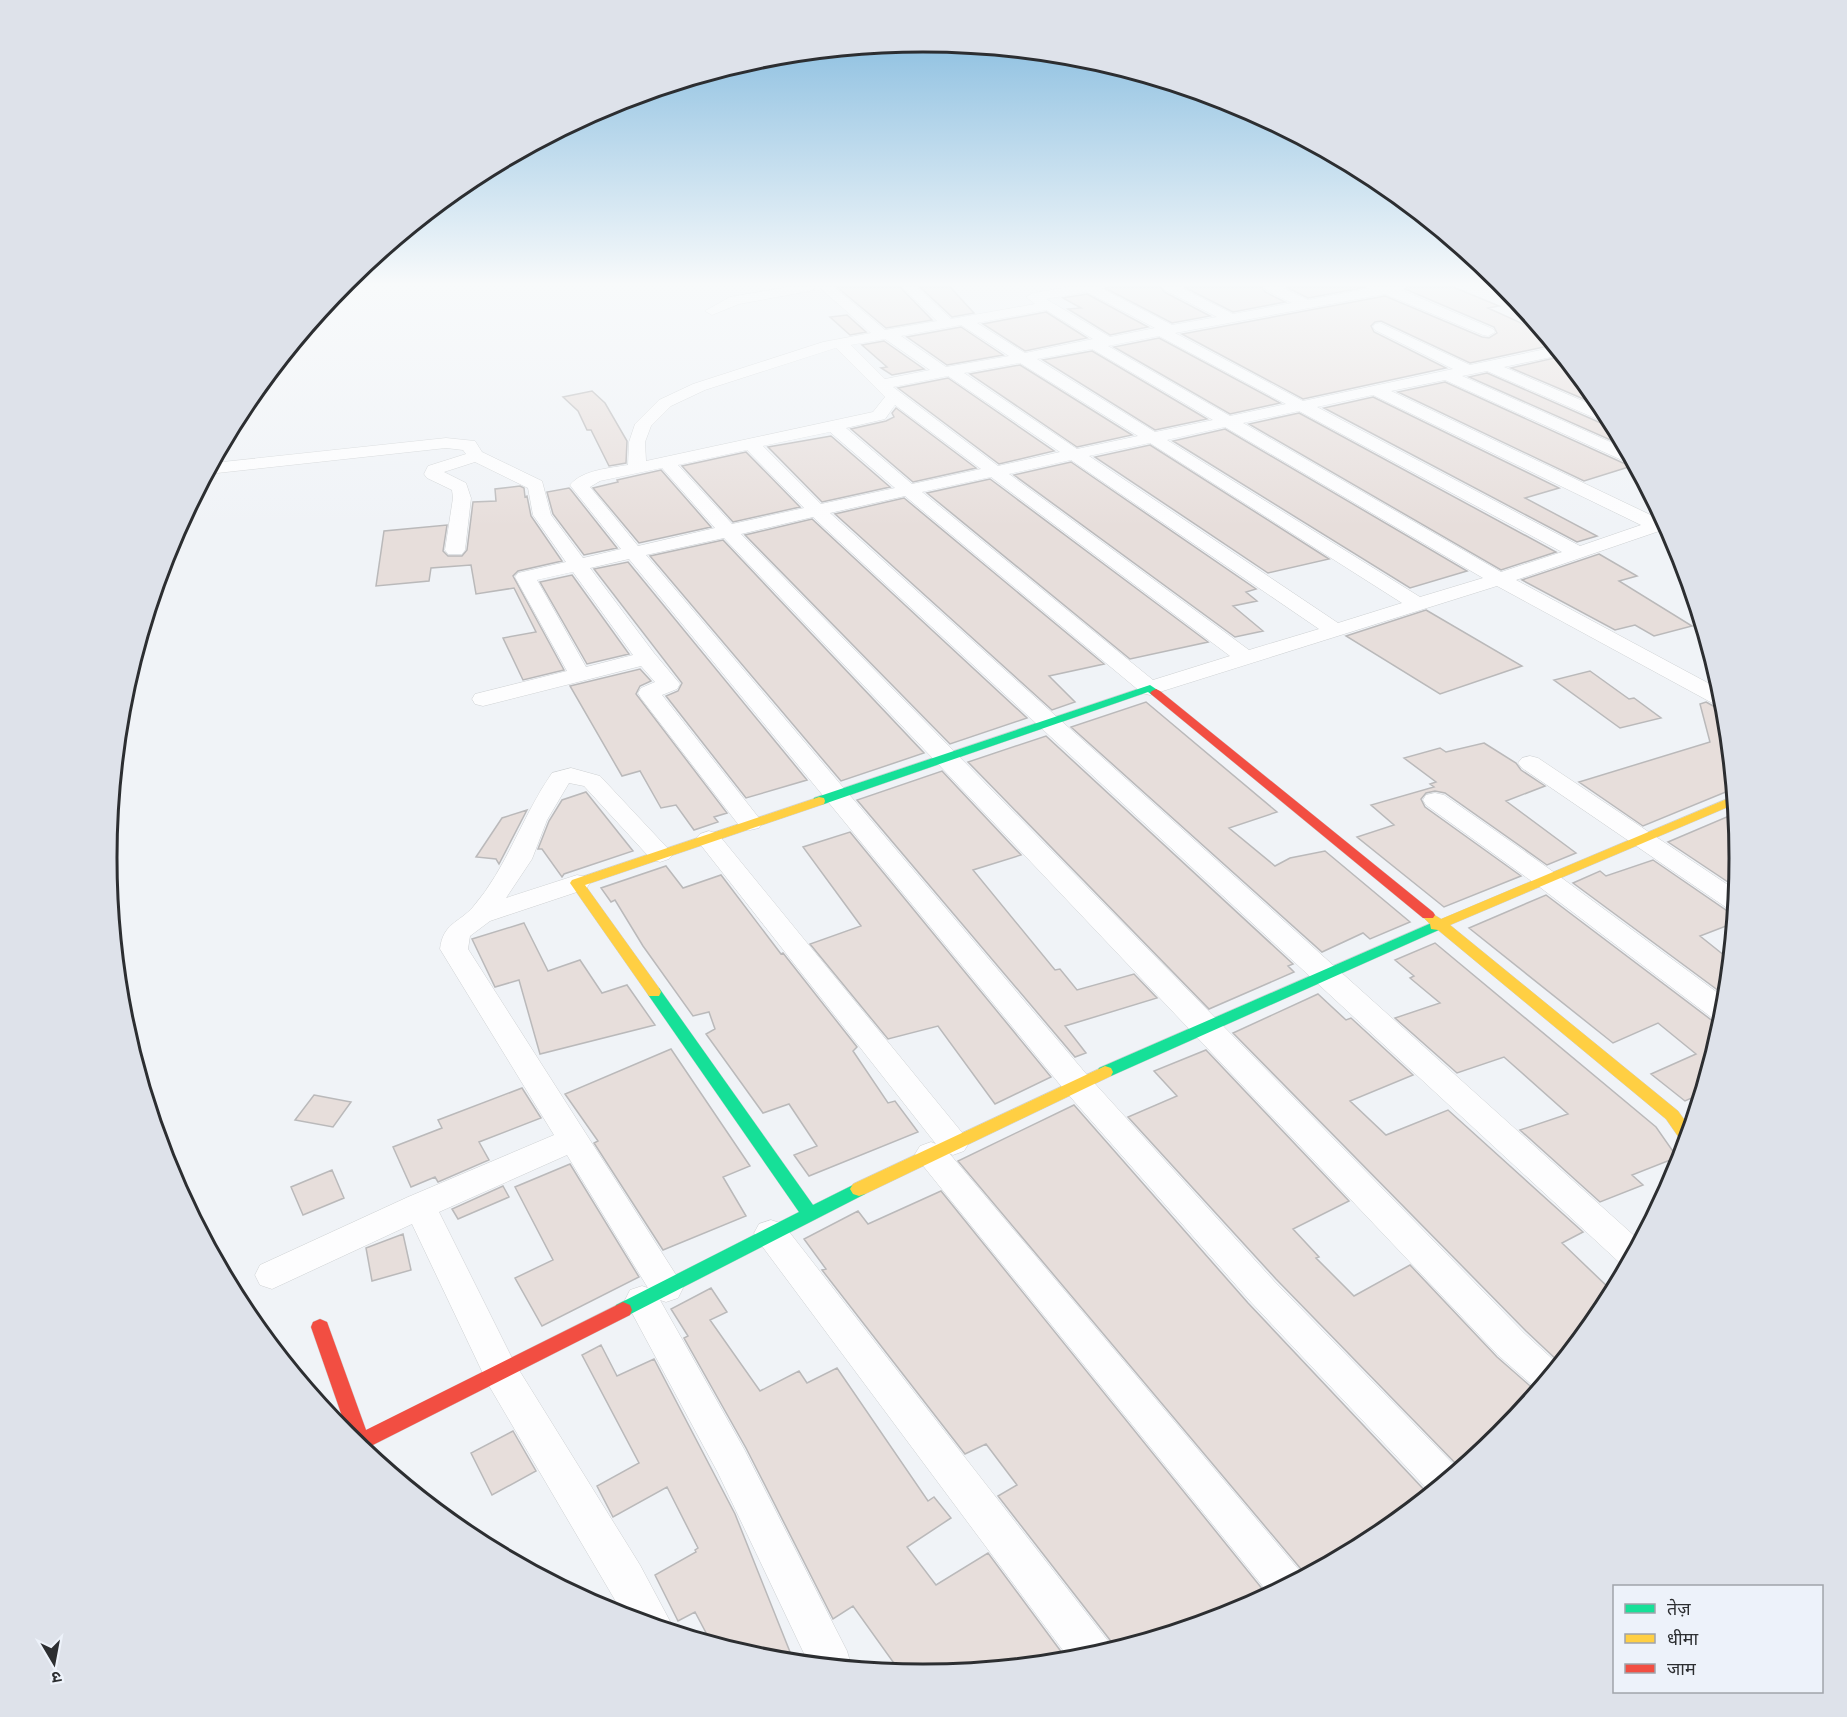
<svg xmlns="http://www.w3.org/2000/svg" width="1847" height="1717" font-family="Montserrat,'Noto Sans Devanagari',sans-serif">
	<rect width="100%" height="100%" fill="#f0f3f7"/>
	<path fill="#e7dedb" stroke="#bab9ba" stroke-width="1.5" d="M837 287H900L932 320 886 328Z
		M920 287H950L974 313 952 317Z
		M1111 287H1161L1164 292 1210 316 1172 323 1105 288Z
		M1184 287H1262L1265 292 1285 302 1233 312Z
		M1286 287H1366L1308 298Z
		M1407 287H1453L1499 306 1488 308 1543 333 1553 345 1470 363 1381 321 1375 322 1371 326 1374 332 1446 368 1303 399 1182 334 1385 296 1482 337 1489 338 1497 333 1494 327 1405 289Z
		M1087 294 1148 327 1110 335 1068 309 1081 308 1063 298Z
		M1046 312 1087 338 1025 351 983 324Z
		M847 315 866 332 850 335 830 317Z
		M961 327 1003 355 947 365 907 337Z
		M1159 338 1280 403 1230 414 1114 347Z
		M884 341 924 369 892 375 881 368 887 367 862 345Z
		M1092 351 1207 419 1155 430 1043 360Z
		M1563 356 1593 393V403L1511 368Z
		M1020 365 1132 435 1077 447 970 374Z
		M1487 373 1603 424 1613 425 1624 446 1469 377Z
		M948 378 1054 451 999 464 898 388Z
		M1445 382 1623 463H1634L1635 465 1584 481 1398 392Z
		M592 391 605 403 627 441 626 463 609 466 591 430H587L578 411 563 397Z
		M1373 397 1559 488 1525 498 1597 536 1577 542 1324 408Z
		M896 408 976 468 913 482 851 429 886 421 894 417 892 413Z
		M1299 413 1556 552 1501 570 1249 424Z
		M1225 429 1467 571 1410 588 1173 441Z
		M831 436 890 487 822 502 768 447Z
		M1150 445 1329 559 1268 573 1095 457Z
		M746 452 800 507 733 522 682 466Z
		M1071 462 1256 589 1246 592 1257 601 1233 606 1263 631 1235 637 1014 475Z
		M661 470 711 527 639 543 593 488 618 482 617 480Z
		M990 479 1208 642 1130 659 927 493Z
		M520 486 524 488 525 497 527 496 531 516 562 561 518 571 513 576 564 670 523 680 503 638 536 632 514 588 476 594 471 565 431 568 429 581 376 586 384 531 447 525 443 551 448 556H462L467 550 473 502 496 501 495 489Z
		M569 488 571 490 617 548 584 555 553 514 547 492Z
		M904 498 1104 664 1049 676 1075 702 1052 710 835 514Z
		M812 519 1027 718 950 744 745 535Z
		M723 540 924 753 841 781 650 556Z
		M1599 554 1637 576 1619 581 1692 626 1654 636 1635 625 1615 630 1522 580Z
		M628 562 807 780 746 798 666 696 678 691 682 683 594 569Z
		M572 575 629 654 587 664 540 582Z
		M1426 610 1522 666 1440 694 1346 636Z
		M640 669 651 681 640 686 636 694 727 813 714 817 718 822 694 830 676 805 661 808 640 771 622 776 570 686Z
		M1590 671 1629 699 1634 698 1661 718 1620 728 1554 680Z
		M1146 702 1277 812 1229 828 1275 866 1290 858 1325 851 1410 922 1370 939 1363 933 1322 952 1071 727Z
		M1706 702 1715 707 1725 708 1733 789 1643 826 1579 782 1710 742 1700 704Z
		M1046 736 1293 964 1288 966 1294 972 1209 1009 968 762Z
		M1484 743 1516 763 1521 770 1545 786 1506 801 1576 853 1547 865 1445 793 1435 791 1426 793 1421 799 1425 807 1521 876 1444 907 1357 837 1394 825 1371 805 1434 787 1430 784 1436 782 1404 758 1440 748 1446 752Z
		M942 771 1021 855 973 870 1055 970 1060 969 1077 990 1134 974 1157 998 1065 1026 1086 1053 1075 1057 857 800Z
		M586 792 633 851 564 874 562 877 542 849H538L549 821 562 800Z
		M527 810 499 864 496 859 476 857 502 818Z
		M1736 813 1740 859 1737 888 1668 842Z
		M850 832 1051 1077 995 1104 938 1026 888 1039 810 944 861 926 803 847Z
		M1653 860 1726 910 1735 912 1734 923 1700 936 1730 960 1727 993 1723 994 1573 883 1600 871 1606 876Z
		M666 866 683 888 721 875 781 954 783 953 857 1047 853 1051 888 1103 895 1101 918 1132 809 1176 794 1155 817 1146 789 1104 763 1113 706 1034 715 1029 709 1012 693 1016 643 946 615 900 611 902 601 888Z
		M1546 895 1714 1022 1722 1024 1701 1094 1685 1101 1651 1074 1696 1054 1658 1023 1613 1043 1469 928Z
		M524 923 548 971 580 960 602 993 627 985 655 1025 540 1054 519 980 495 987 472 939Z
		M1435 943 1656 1127 1672 1150 1683 1155 1632 1175 1643 1185 1600 1202 1520 1130 1568 1114 1504 1057 1457 1073 1395 1018 1440 1003 1410 978 1414 976 1395 960Z
		M1318 994 1346 1020 1351 1018 1413 1075 1350 1101 1386 1135 1448 1110 1583 1232 1562 1243 1613 1292 1602 1312 1560 1363 1526 1331 1233 1033Z
		M671 1049 750 1166 723 1177 746 1216 663 1250 594 1143 598 1141 565 1094Z
		M1206 1050 1349 1201 1293 1229 1319 1257 1316 1258 1354 1296 1410 1265 1497 1357 1537 1392 1501 1436 1461 1469 1276 1279 1128 1117 1177 1096 1154 1071Z
		M522 1088 541 1118 479 1142 489 1160 438 1182 435 1177 411 1187 393 1147 442 1128 438 1120Z
		M314 1095 351 1102 333 1127 295 1120Z
		M1074 1105 1248 1303 1429 1495 1377 1538 1306 1575 958 1161Z
		M570 1164 639 1277 542 1326 515 1278 553 1260 515 1187Z
		M332 1170 344 1198 303 1215 291 1187Z
		M503 1186 509 1197 458 1219 452 1209Z
		M941 1191 1268 1596 1236 1613 1114 1650 1110 1640 998 1496 1017 1485 986 1444 965 1454 822 1270 826 1269 804 1239 858 1211 868 1224Z
		M403 1234 411 1270 372 1281 366 1248Z
		M711 1288 727 1312 710 1320 760 1391 799 1371 807 1383 837 1368 928 1501 934 1497 951 1518 907 1547 936 1585 988 1553 1068 1661 923 1675 901 1673 853 1606 833 1619 746 1448 684 1338 688 1336 671 1309Z
		M601 1345 617 1376 654 1359 735 1514 794 1662 764 1659 712 1644 695 1612 678 1621 655 1575 696 1552 695 1550 698 1548 667 1487 613 1517 597 1486 639 1463 582 1355Z
		M513 1431 536 1471 492 1495 471 1453Z"/>
	<g fill="none" stroke-linecap="round" stroke-linejoin="round">
		<defs>
			<path id="street" d="M788 287H817L810 291 739 304 712 315 705 311 730 297Z
				M819 287H834L885 330 937 321 902 287H917L951 319 1035 304 1026 297 1033 293 1069 287H1099L1172 325 1217 317 1165 290 1163 287H1180L1233 314 1292 303 1266 290 1264 287H1281L1308 300 1377 287H1405L1401 290 1493 329 1495 332 1488 336 1483 335 1385 294 1175 333 1303 401 1453 369 1375 330 1373 327 1375 324 1380 323 1470 365 1555 347 1561 355 1504 367 1606 411 1612 423 1604 422 1487 371 1462 376 1626 449 1633 461H1624L1445 380 1391 391 1659 519 1663 518 1668 528 1516 580 1721 690 1725 706 1716 705 1497 586 1150 695 1142 693 905 496 830 513 1640 1241 1627 1266 1621 1264 813 517 741 534 1524 1333 1559 1365 1538 1390 1498 1355 724 538 646 555 1088 1076 1274 1281 1459 1470 1431 1493 1250 1301 1066 1092 629 559 590 568 654 653 680 684 677 689 662 695 759 818 762 823 759 828 750 830 741 828 641 698 638 693 641 688 655 682 641 666 483 706 475 704 472 699 475 694 567 671 515 577 518 573 566 562 533 515 528 488 475 462 444 472 466 483 471 498 465 550 462 554H448L445 550 453 498 452 490 427 478 424 474 428 466 466 454 463 450 446 448 208 474 213 463 446 438 475 441 482 452 542 481 551 515 583 558 621 549 573 489 570 485C582 470 610 468 628 465L629 442 635 424 659 400 693 384 823 342 871 333ZM1087 292 1155 328 1110 337 1046 299ZM1046 310 1093 339 1025 353 977 323ZM961 325 1009 356 946 367 901 336ZM1159 336 1286 404 1230 416 1108 346ZM885 339 930 370 885 379 851 345ZM836 348 885 397 873 412 646 461 645 442 651 426 671 406 705 390ZM1092 349 1213 420 1155 432 1037 359ZM1020 363 1138 436 1077 449 964 373ZM948 376 1060 452 998 466 893 387ZM1373 395 1641 525 1580 546 1317 407ZM895 405 981 469 912 484 846 428 885 419ZM1299 411 1562 552 1501 572 1243 423ZM1225 427 1483 578 1420 597 1167 440ZM830 432 895 488 821 504 763 446ZM1150 443 1402 603 1338 623 1089 456ZM747 450 804 508 732 524 678 465ZM1071 460 1319 629 1249 650 1009 474ZM662 468 715 528 638 546 590 487 600 481ZM991 477 1230 656 1153 680 922 492ZM573 572 633 655 586 667 537 580Z
				M1484 287C1500 286 1506 287 1516 299H1508Z
				M1530 756 1538 758 1737 891 1735 910 1727 908 1522 768 1518 763 1522 758Z
				M571 768 600 776 673 854 669 859 660 862 651 859 584 786 569 783 547 820 532 859 506 898 577 875 586 877 590 883 586 889 490 921 470 936 468 949 678 1278 683 1288 678 1298 666 1302 660 1300 744 1449 847 1651 852 1668 809 1664 718 1473 625 1300 630 1290 642 1286 648 1288 567 1155 439 1212 514 1362 640 1565 672 1625 669 1631 625 1617 488 1384 412 1224 272 1289 260 1285 255 1275 260 1265 408 1197 554 1135 440 949C443 923 459 923 473 907 507 868 522 816 552 773Z
				M1435 793 1444 795 1555 873 1726 999 1723 1022 1715 1020 1537 885 1426 805 1423 800 1426 795Z
				M709 831 718 834 964 1135 969 1143 964 1151 953 1155 949 1153 1304 1576 1270 1595 920 1162 915 1154 920 1146 931 1142 936 1144 700 844 696 839 700 834Z
				M771 1220 783 1224 1108 1641 1112 1651 1071 1661 759 1242 754 1233 759 1224Z"/>
			<path id="fast" d="M1150 685 1162 693 1160 695H1152L1148 692 824 804 819 805 813 801 814 798Z
				M1436 921 1443 926 1441 929 1111 1076H1099L1097 1072 1099 1068Z
				M654 987 659 988 813 1205 859 1182 865 1184 868 1189 865 1194 623 1318 616 1315 614 1310 616 1305 799 1212 649 996 647 992 649 988Z"/>
			<path id="slow" d="M1734 796 1735 804 1450 925 1678 1111 1691 1129 1686 1144 1682 1142 1666 1119 1438 930 1431 929 1430 924 1421 915 1428 911 1441 919Z
				M819 797 824 798 825 801 824 804 585 885 659 988 661 992 659 996H649L570 883 572 880Z
				M1105 1066 1111 1068 1113 1072 1111 1076 865 1194 859 1196 853 1194 850 1189 853 1184Z"/>
			<path id="jam" d="M1156 689 1160 691 1433 912 1435 915 1433 918H1423L1152 695 1150 693 1152 691Z
				M623 1302 630 1305 632 1310 630 1315 363 1450 350 1439 311 1327 313 1322 320 1319 327 1322 366 1430Z"/>
		</defs>
		<use href="#street" stroke="#ced1d3" stroke-width="1"/>
		<use href="#fast" stroke="#ced1d3" stroke-width="1"/>
		<use href="#slow" stroke="#ced1d3" stroke-width="1"/>
		<use href="#jam" stroke="#ced1d3" stroke-width="1"/>
		<use href="#street" fill="#fdfdfe" fill-rule="evenodd"/>
		<use href="#fast" fill="#16e098" fill-rule="evenodd"/>
		<use href="#slow" fill="#ffcf43" fill-rule="evenodd"/>
		<use href="#jam" fill="#f24e42" fill-rule="evenodd"/>
	</g>
	<linearGradient id="sky" x2="0" y2="1"><stop stop-color="#7fb8dd"/><stop offset="0.54" stop-color="#f8fafb"/><stop offset="1" stop-color="#f8fafb" stop-opacity="0"/></linearGradient>
	<rect width="1847" height="527" fill="url(#sky)"/>
	<path d="M0 0H1847V1717H0ZM117 858a806 806 0 1 1 1612 0a806 806 0 1 1-1612 0Z" fill="#dee2ea" fill-rule="evenodd"/>
	<path fill="none" stroke="#2c2e31" stroke-width="3" d="M117 858a806 806 0 1 1 1612 0a806 806 0 1 1-1612 0Z"/>
	<rect x="1613" y="1585" width="210" height="108" fill="#edf2fa" stroke="#a0a4aa" stroke-width="1.5"/>
	<rect x="1625" y="1604" width="30" height="9" fill="#16e098" stroke="#a0a4aa" stroke-width="1.5"/>
	<text x="1667" y="1615" font-size="18" fill="#2c2e31">तेज़</text>
	<rect x="1625" y="1634" width="30" height="9" fill="#ffcf43" stroke="#a0a4aa" stroke-width="1.5"/>
	<text x="1667" y="1645" font-size="18" fill="#2c2e31">धीमा</text>
	<rect x="1625" y="1664" width="30" height="9" fill="#f24e42" stroke="#a0a4aa" stroke-width="1.5"/>
	<text x="1667" y="1675" font-size="18" fill="#2c2e31">जाम</text>
	<g transform="translate(54 1663) rotate(170)" stroke="#edf2fa" stroke-width="4.5" paint-order="stroke">
	<path d="M0-4.5L10 22L0 15L-10 22Z" fill="#2c2e31"/>
	<text y="-9" font-size="16" font-weight="bold" text-anchor="middle" fill="#2c2e31">उ</text>
	</g>
</svg>
